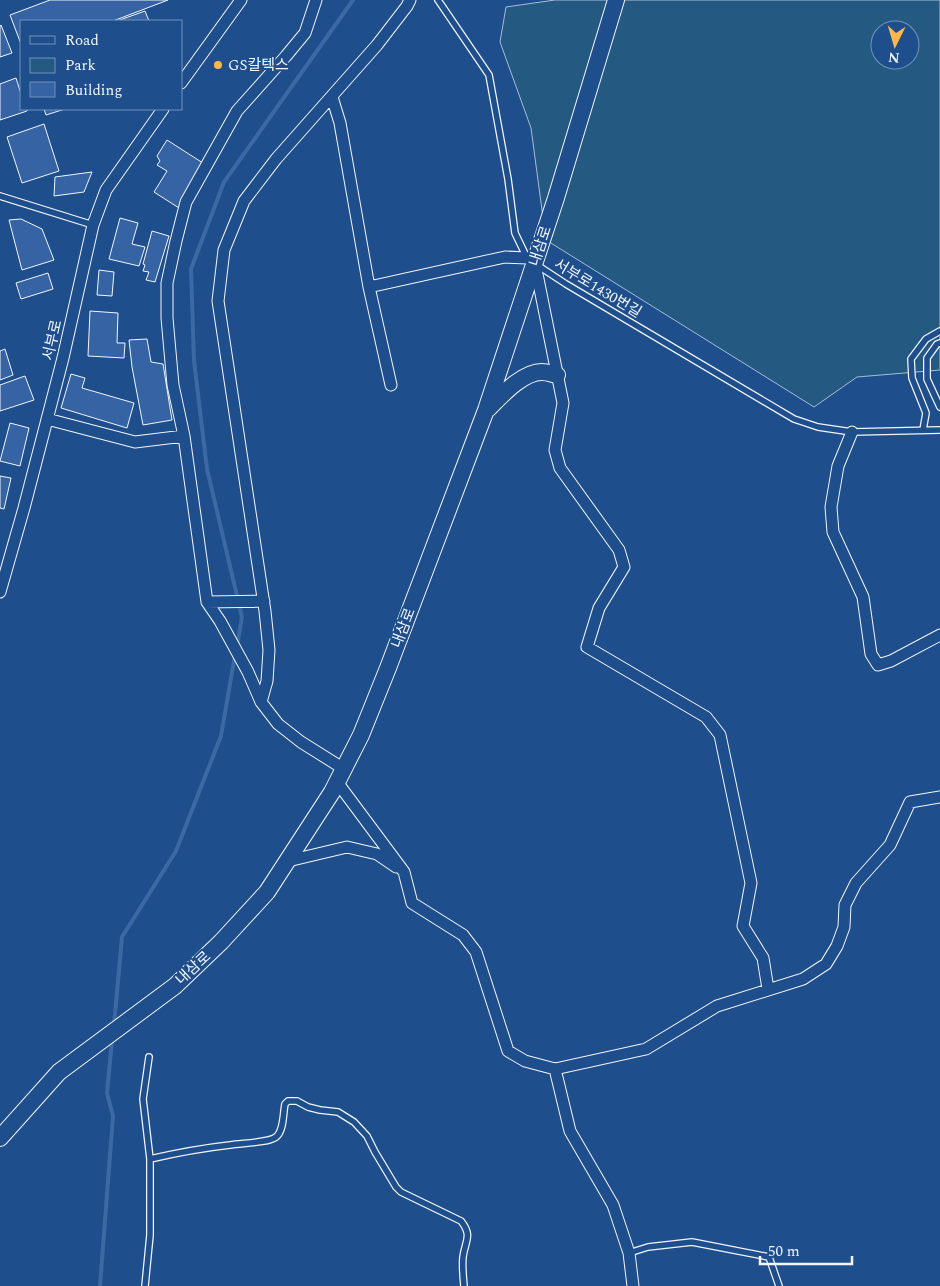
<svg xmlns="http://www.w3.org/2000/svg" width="940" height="1286" font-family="Spectral,'Noto Sans KR',serif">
	<rect width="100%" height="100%" fill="#1f4e8c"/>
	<path fill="#245a82" stroke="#a8bbd7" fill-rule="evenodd" d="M555 0H940V370L857 377 814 407 546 240 531 128 500 42 506 7ZM880 30H910V60H880Z"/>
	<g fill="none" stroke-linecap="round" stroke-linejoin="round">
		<path stroke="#3b69a3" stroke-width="4" d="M237 646 242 617 207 469 194 361 191 269 224 182 353 0
			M114 1025 122 937 176 851 221 736 235 655
			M100 1286 113 1116 107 1093 112 1040"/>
	</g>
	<path fill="#3563a3" stroke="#f2f6ff" d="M50 0H168L113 21H21V44L10 15Z
		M145 11 149 21H117Z
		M1 25 12 53 0 57V26Z
		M16 78 21 94V109H27V111L0 120V84Z
		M44 109H65L46 115Z
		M44 124 59 171 22 183 7 137Z
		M167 140 206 165 179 208 154 192 167 171 157 165 160 161 157 156Z
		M92 172 84 192 54 196 55 177Z
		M120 218 138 223 132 244 145 247 139 266 109 259Z
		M21 219 42 229 54 260 22 270 9 220Z
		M152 231 169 236 155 282 146 280 149 272 143 271 145 265 143 264Z
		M99 270 114 272 112 296 97 295Z
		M48 273 53 289 21 299 16 283Z
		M90 311 118 313 117 343H125L124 358 88 356Z
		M147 339 151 362 163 364 172 420 143 425 132 367 129 340Z
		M5 349 13 375 0 380V351Z
		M71 374 85 378 82 388 134 403 127 428 61 408Z
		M25 376 34 400 0 411V385Z
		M10 423 29 428 20 466 0 461Z
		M0 476 11 478 4 509 0 508Z"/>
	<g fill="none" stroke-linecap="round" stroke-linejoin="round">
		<defs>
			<path id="lane" d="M438 0 489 75 508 179 515 233 527 258
				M0 196 93 225
				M537 265 566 284 794 419 818 427 852 432 940 430
				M940 343 937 344 927 358V379L940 407
				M923 430 926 413 912 378 911 359 926 339 940 331
				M150 1159C176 1153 203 1148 230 1145 241 1143 268 1143 276 1137 284 1131 283 1113 285 1104L288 1101H297L308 1107 320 1110 338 1112 354 1122 367 1136 375 1152 396 1187 401 1192 461 1221C473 1236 465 1241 463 1257 462 1266 463 1276 464 1286
				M629 1253 648 1247 692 1242 769 1257 779 1286
				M145 1286 150 1235V1159L143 1099 149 1057"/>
			<path id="street" d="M316 0 305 33 286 56 237 111 186 202 176 241 167 283V318L173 385 184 436 207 602 220 621 248 672 261 702 278 724 301 742 344 769
				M181 83 241 0
				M332 97 340 123 369 287 391 385
				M535 264 563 403 555 450 560 468 619 550 624 567 599 608 587 647 706 717 720 735 751 883 743 926 763 958 768 989
				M369 287 505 257 528 258
				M47 419 135 442 184 436
				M852 432 838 466 831 507 833 532 863 597 871 654 878 665 891 661 940 635
				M0 592 24 508 63 358 93 225 106 190 163 109
				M207 602 264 601
				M261 702 267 681 269 650 265 611 218 301 224 250 244 201 276 159 377 45 407 6 410 0
				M337 782 404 872 412 903 463 935 476 952 508 1051 525 1061 555 1069 570 1131 613 1205 629 1253 633 1286
				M288 861 347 847 377 854 396 867
				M555 1069 646 1049 717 1006 803 979 826 964 837 946 844 927 845 905 856 883 890 845 910 802 940 797"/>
			<path id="secondary" d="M488 409C501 396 522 372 542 372 547 372 552 374 557 375
				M0 1138 59 1072 175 986 221 942 267 892 332 792 361 735 388 668 486 410 556 198 616 0"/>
		</defs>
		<use href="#lane" stroke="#f2f6ff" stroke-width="8"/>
		<use href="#street" stroke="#f2f6ff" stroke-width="13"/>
		<use href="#secondary" stroke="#f2f6ff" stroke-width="18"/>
		<use href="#lane" stroke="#1f4e8c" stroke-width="5.5"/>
		<use href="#street" stroke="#1f4e8c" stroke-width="11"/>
		<use href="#secondary" stroke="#1f4e8c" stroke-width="16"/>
	</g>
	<circle fill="#ffb74d" stroke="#1f4e8c" stroke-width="2" cx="218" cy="65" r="5"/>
	<g text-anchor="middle" stroke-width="4" stroke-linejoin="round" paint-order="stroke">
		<g font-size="15" fill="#f2f6ff" stroke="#1f4e8c" text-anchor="start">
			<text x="228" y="70">GS칼텍스</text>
		</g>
		<g font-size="15" fill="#f2f6ff" stroke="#1f4e8c">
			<text transform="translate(540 246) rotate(-72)" y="5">내삼로</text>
			<text transform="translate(598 288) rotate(31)" y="5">서부로1430번길</text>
			<text transform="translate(52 340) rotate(-77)" y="5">서부로</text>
			<text transform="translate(403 628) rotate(-69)" y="5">내삼로</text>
			<text transform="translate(193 968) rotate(-43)" y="5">내삼로</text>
		</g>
	</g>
	<rect x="20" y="20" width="162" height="90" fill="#1f4e8c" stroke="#7391ba"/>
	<rect x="30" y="36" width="25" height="8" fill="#1f4e8c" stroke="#7391ba"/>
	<text x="65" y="45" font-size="15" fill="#f2f6ff">Road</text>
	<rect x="30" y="58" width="25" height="15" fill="#245a82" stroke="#7391ba"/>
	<text x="65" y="70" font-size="15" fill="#f2f6ff">Park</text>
	<rect x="30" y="82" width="25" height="15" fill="#3563a3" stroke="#7391ba"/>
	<text x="65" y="95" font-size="15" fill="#f2f6ff">Building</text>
	<g transform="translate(895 45) rotate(185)"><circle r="24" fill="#1f4e8c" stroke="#7391ba"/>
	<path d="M0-4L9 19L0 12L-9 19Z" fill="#ffb74d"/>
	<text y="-8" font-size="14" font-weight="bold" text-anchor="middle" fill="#f2f6ff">N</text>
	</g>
	<path d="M760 1256v8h92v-8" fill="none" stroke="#f2f6ff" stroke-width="2.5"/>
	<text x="768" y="1256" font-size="15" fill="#f2f6ff" stroke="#1f4e8c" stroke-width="4" paint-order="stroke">50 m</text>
</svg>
